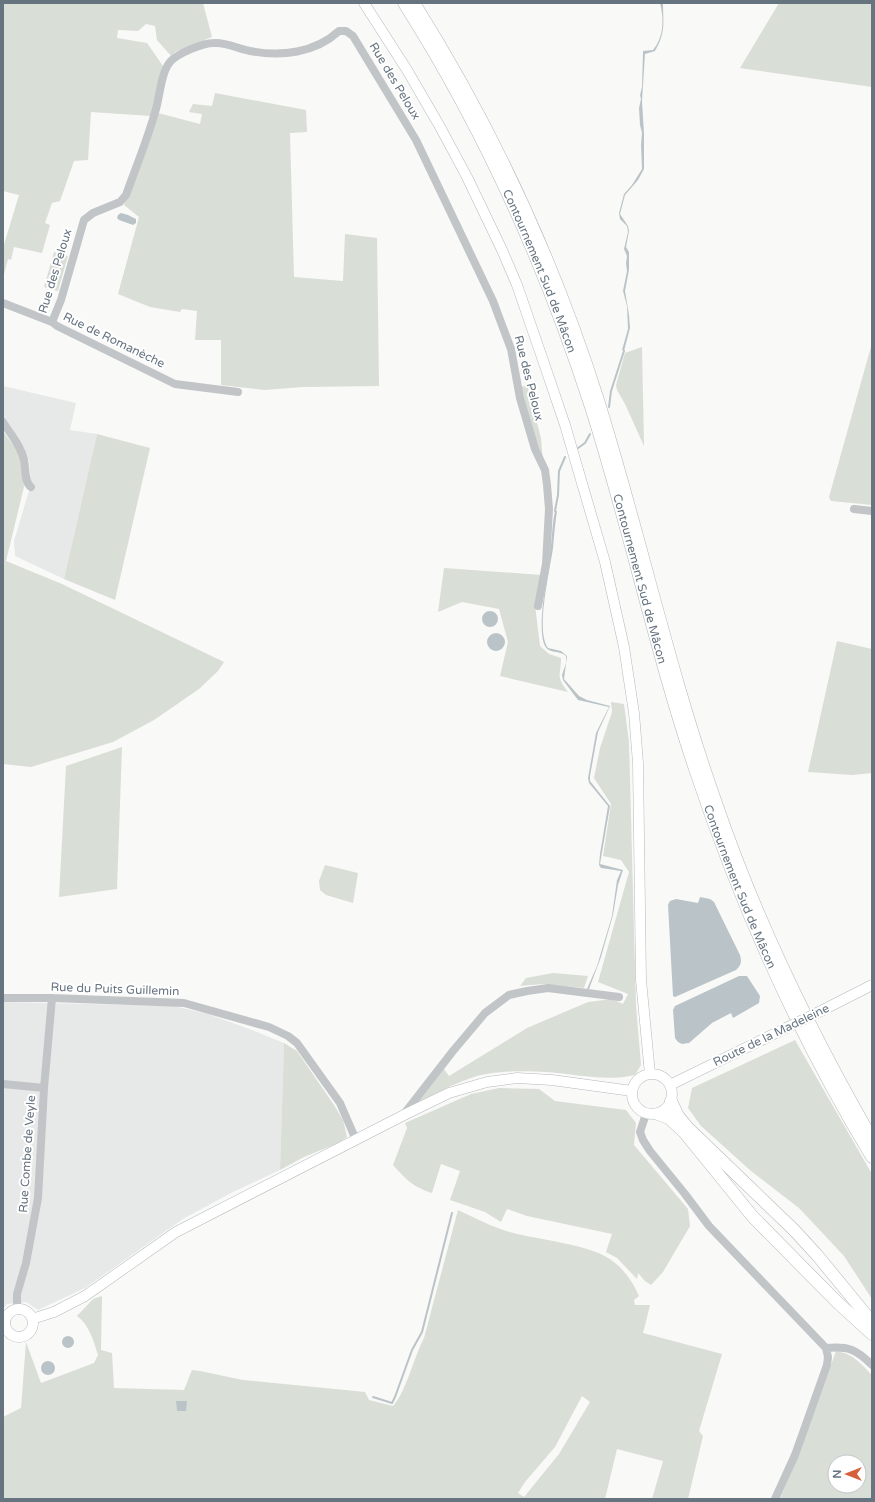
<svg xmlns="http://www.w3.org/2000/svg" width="875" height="1502" font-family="'Varela Round',sans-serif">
	<rect width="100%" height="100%" fill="#f9f9f7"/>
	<path fill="#e7e8e8" d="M3 386 76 403 70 430 97 434 64 579 15 556 14 541 31 484 29 461 19 441 3 418Z
		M3 1002 174 1006 208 1014 252 1030 284 1043 280 1170 231 1193 183 1219 85 1288 38 1310 26 1302 7 1304 3 1309Z"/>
	<path fill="#d9ded7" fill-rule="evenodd" d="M3 3H203L212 37 175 52 172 57 157 40 155 26 146 24 138 31 118 30 117 38 147 43 163 66 151 116 91 112 88 160 74 161 60 201 52 203 45 223 50 225 42 253 14 247 11 260 8 259 3 278V248L19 195 3 191Z
		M779 3H872V87L740 68Z
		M215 93 306 110 307 132 290 133 294 277 343 281 345 234 377 238 379 386 303 387 264 390 221 385V340H195L197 311 182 309 180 312 150 307 118 294 139 217 124 205 158 113 200 124 202 114 189 112 193 104 212 106Z
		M54 252 68 256 58 291 44 287Z
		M872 343V505L831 501 829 497Z
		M642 347 644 446 625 404 617 390 616 385 625 353Z
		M527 385 541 438 543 462 538 448 521 387Z
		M3 431 20 455 24 487 6 561 62 584 224 662 218 671 199 689 154 720 113 742 31 767 3 764Z
		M97 434 150 448 115 600 64 579Z
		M444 568 542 575 535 605 540 646 549 654 561 658C561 677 555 675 568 692L500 676 508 642 499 609 462 602 438 612Z
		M837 641 872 649V773L852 775 808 772Z
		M611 702 624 704 629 742 636 1006 641 1065 635 1075C605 1082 577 1074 547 1072 523 1071 494 1070 471 1078 453 1084 435 1094 418 1102L444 1069 449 1076 527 1028 588 1002 612 999 623 1004 628 994 598 982 629 872 621 860 603 856 611 804 594 778 600 748 612 712Z
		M122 747 117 889 59 897 66 766Z
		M325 865 358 873 353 903 326 895 320 890 319 881Z
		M553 973 588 976 584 988 543 984 520 986 526 978Z
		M795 1040 872 1174V1299L844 1256 799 1208 751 1171 701 1126 688 1108 692 1088Z
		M284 1043 297 1051 334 1105 343 1120 347 1137 338 1143 304 1157 280 1170Z
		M499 1088 539 1089 555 1101 626 1110 636 1123 634 1145 688 1209 690 1226 663 1272 651 1285 645 1281 638 1273 637 1279 617 1258 606 1252 612 1234 527 1216 507 1209 501 1222 485 1212 450 1200 460 1171 441 1164 432 1193C411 1186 407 1180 393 1165L407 1128 405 1123 471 1094Z
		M458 1210C477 1219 496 1229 517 1234 542 1240 594 1245 614 1262 625 1271 633 1282 639 1296L634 1300 635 1305H650L643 1333 722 1354 699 1431 703 1436 688 1499H652L663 1461 617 1449 605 1499H3V1417L21 1408 26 1342 41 1383 94 1363 98 1355C94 1342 89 1324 77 1316L93 1299 102 1296 101 1350 112 1353 114 1388 184 1390 192 1370 200 1371 243 1380 365 1392 369 1400 393 1406C406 1392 414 1357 424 1338ZM582 1396 590 1402 559 1454 524 1497 518 1493 525 1482 555 1447Z
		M836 1351C854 1354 860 1363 872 1375V1499H780L798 1456ZM835 1462H859V1486H835Z"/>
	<path fill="#bac4c8" d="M660 3H663C663 25 666 31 655 51L645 54 642 101 644 134V169L638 180 625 195 620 214 628 226 629 231 626 247 629 252V270L625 291 629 315 630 328 624 351 622 350 628 329 627 306 623 291 627 271 626 263 627 256 624 249 628 232 627 226 620 219 619 213 624 194 632 185 642 169 641 145 642 133 640 125 639 108 641 99 640 95 642 87 643 51 653 50C664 37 664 19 660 3Z
		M121 213 128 215 136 219V223L133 225 119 220 117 218 118 215Z
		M555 511H557C555 524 554 536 553 548 550 570 535 631 548 648L561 651 567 656 564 679 579 696 587 700 610 706 598 732 590 776V781L610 806 600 864 623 870 618 885 613 915 601 957 589 989H587L597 966 612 916 617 880 621 871 601 868 599 865 600 854 608 806 589 783 588 778 596 733 609 707 578 700 563 680 562 675 566 663V656C560 650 549 654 545 646 536 628 548 574 550 554 552 540 552 525 555 511Z
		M482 619a8 8 0 1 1 16 0a8 8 0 1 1-16 0Z
		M487 642a9 9 0 1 1 18 0a9 9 0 1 1-18 0Z
		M700 897 710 899 714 902 740 955C742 962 741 965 736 970L675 997 673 996 668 905 670 901 676 899 698 903Z
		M739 976H747L760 996 759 1003 733 1018 731 1013 712 1023 689 1043 682 1044 678 1042 675 1038 673 1010 675 1006Z
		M62 1342a6 6 0 1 1 12 0a6 6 0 1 1-12 0Z
		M41 1368a7 7 0 1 1 14 0a7 7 0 1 1-14 0Z
		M176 1401H187L186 1411H177Z"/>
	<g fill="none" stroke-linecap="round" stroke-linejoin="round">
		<path stroke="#bac4c8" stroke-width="2" d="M609 407 611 391 624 351
			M578 448 585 443 590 434
			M555 511 558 495 559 471 565 457
			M373 1397 392 1403 395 1397 412 1350 422 1332 452 1213"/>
		<defs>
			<path id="major" d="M364 3 407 70 439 125 467 177 502 250 517 285 547 372 565 425 605 562 624 647 634 713 638 763 641 980 650 1074
				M819 1012 872 985
				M632 1094a20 20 0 1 1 40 0a20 20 0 1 1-40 0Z
				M670 1085 786 1028
				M5 1323a14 14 0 1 1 28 0a14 14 0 1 1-28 0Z
				M32 1319 54 1312 85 1296 176 1232 404 1115 449 1093 487 1082 517 1078 552 1080 632 1091"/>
			<g id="highway">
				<path id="s1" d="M404 3C484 129 545 265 591 407 629 526 655 650 695 769 740 904 798 1035 872 1157"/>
				<path d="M414 3C492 127 554 261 598 400 640 534 669 671 716 803 756 920 810 1031 872 1139"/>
				<path d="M671 1101 678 1116 688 1128 794 1230 817 1255 872 1322"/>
				<path d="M658 1114 669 1118 684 1132 753 1217 837 1302 872 1334"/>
			</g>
		</defs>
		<use href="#major" stroke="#b4b9bd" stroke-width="11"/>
		<use href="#highway" stroke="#b4b8bb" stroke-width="13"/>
		<path stroke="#c1c5c8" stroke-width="8" d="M3 303 52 322 57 326 175 384 238 392
			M52 322 61 300 84 220 93 213 120 202 126 195C136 167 148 138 156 109 160 95 161 73 170 62 178 53 203 43 214 43 227 42 238 49 250 51 281 57 315 53 339 31H346L353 36 416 140 493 301 511 349 520 398 535 449 545 470 547 485 549 509 546 564 538 606
			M3 422C11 435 21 446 24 460 26 469 24 482 31 487
			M854 509 872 511
			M3 998H52L184 1003 269 1027 288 1036 297 1043 340 1103 356 1140
			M3 1084 44 1088
			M404 1114 453 1051 485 1013 509 995 527 991 548 988 619 997
			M646 1114 640 1132 643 1140 650 1151 685 1194 709 1226 826 1348 828 1357 827 1365 795 1455 775 1499
			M17 1310V1294L26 1263 38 1198 44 1088 52 998
			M826 1348C848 1346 856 1349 872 1365"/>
		<use href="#major" stroke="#fff" stroke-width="10"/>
		<use href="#highway" stroke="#fff" stroke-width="12"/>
		<defs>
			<path id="major-bridge" d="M786 1028 819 1012"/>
		</defs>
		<use href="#major-bridge" stroke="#b4b9bd" stroke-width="11" stroke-linecap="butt"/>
		<use href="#major-bridge" stroke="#fff" stroke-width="10"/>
	</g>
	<g text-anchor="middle" stroke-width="4" stroke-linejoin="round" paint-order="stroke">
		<g font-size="12" fill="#667480" stroke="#fff">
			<text transform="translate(395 81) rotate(59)" y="4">Rue des Peloux</text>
			<text transform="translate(55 271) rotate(-73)" y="4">Rue des Peloux</text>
			<text dy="4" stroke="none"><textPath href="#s1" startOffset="301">Contournement Sud de Mâcon</textPath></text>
			<text transform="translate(114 340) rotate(26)" y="4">Rue de Romanèche</text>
			<text transform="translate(529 378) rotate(76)" y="4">Rue des Peloux</text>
			<text dy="4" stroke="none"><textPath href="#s1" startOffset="625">Contournement Sud de Mâcon</textPath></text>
			<text dy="4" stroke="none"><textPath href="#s1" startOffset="949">Contournement Sud de Mâcon</textPath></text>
			<text transform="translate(115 989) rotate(2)" y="4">Rue du Puits Guillemin</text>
			<text transform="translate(771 1035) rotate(-26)" y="4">Route de la Madeleine</text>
			<text transform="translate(27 1154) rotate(-86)" y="4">Rue Combe de Veyle</text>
		</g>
	</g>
	<rect width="875" height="1502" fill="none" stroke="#667480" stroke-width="8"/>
	<g transform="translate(847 1474) rotate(270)"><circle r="19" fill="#ffffff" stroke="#c2c7cc"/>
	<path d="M0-3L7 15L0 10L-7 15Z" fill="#d6603a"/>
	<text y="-6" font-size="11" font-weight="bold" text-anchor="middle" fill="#667480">N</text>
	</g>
</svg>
